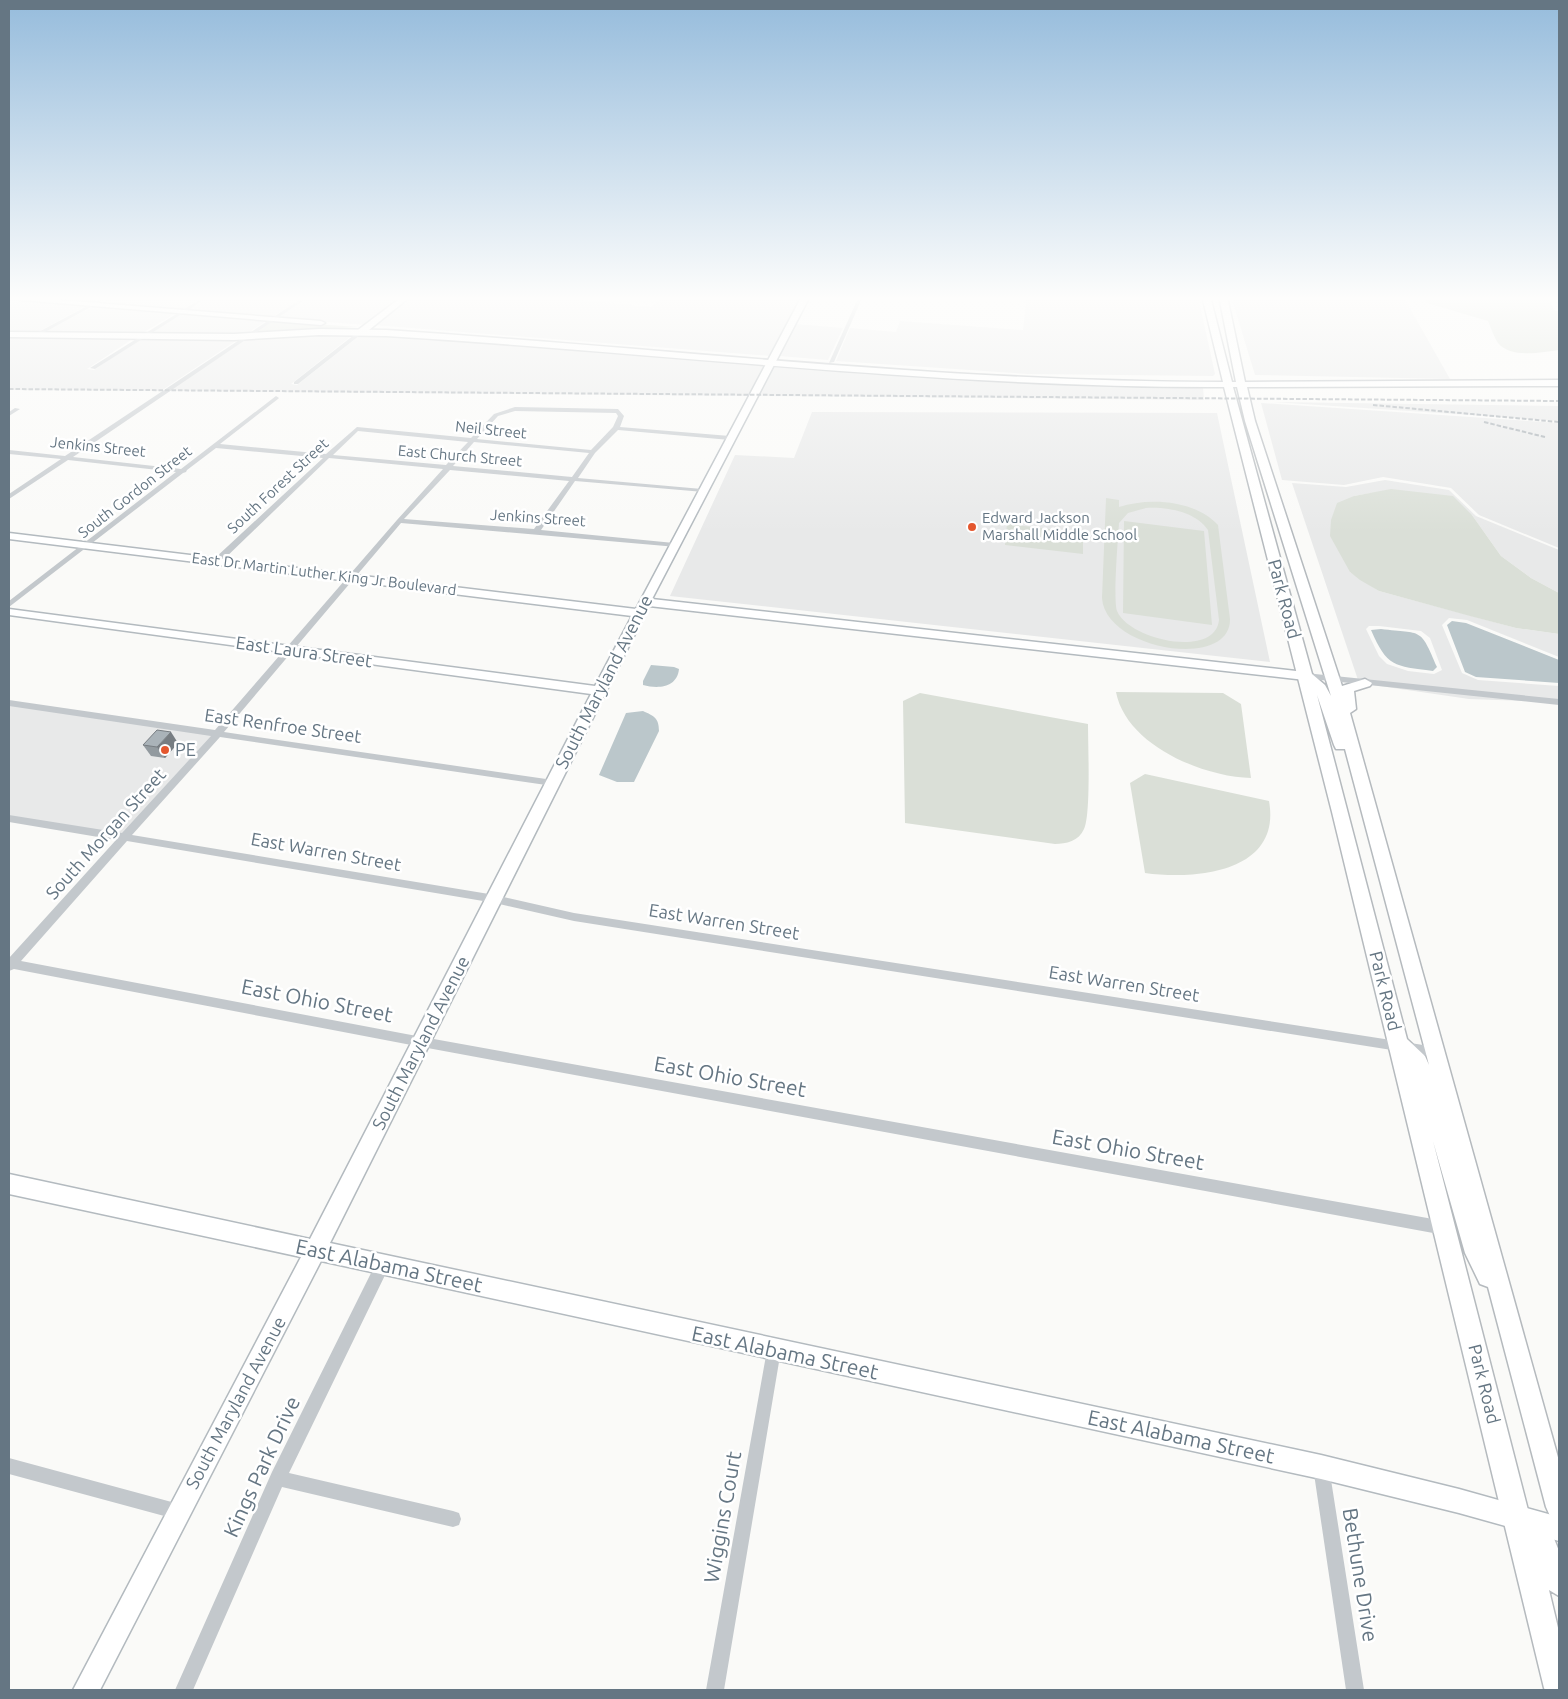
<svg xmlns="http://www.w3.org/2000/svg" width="1568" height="1699" font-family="Ubuntu,sans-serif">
	<rect width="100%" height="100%" fill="#fafaf8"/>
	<path fill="#e8e9e9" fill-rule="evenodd" d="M16 296H106L93 302Z
		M112 296H205L181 310 99 303Z
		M211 296H305L271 318 187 310Z
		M311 296 354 297 404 296 366 325 277 318Z
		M411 296H539L651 307 665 296H802L771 356 373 325Z
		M1027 296H1198L1215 374 1213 376 1028 374 836 361 850 328 896 332 900 321 1023 330Z
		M1231 296H1403L1450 379 1255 375Z
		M9 298 88 305 34 334H9Z
		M94 306 176 313 139 335 41 334Z
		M182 313 266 321 245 335H146Z
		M795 324 843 328 828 360 779 356Z
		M355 333 291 384 297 385 363 333 765 364 748 396 169 391 248 338Z
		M9 337 134 338 87 369 94 370 141 338H240L161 391 9 390Z
		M772 365 998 382 1203 387 1204 400 756 396Z
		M1273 402 1559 406V421Z
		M1261 403 1559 423V548L1479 515 1451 488 1383 477 1344 485 1282 480Z
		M812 412 1217 413 1270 662 670 596 735 455 794 458Z
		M1385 480 1449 490 1476 516 1559 550V593L1531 578 1501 556 1472 515 1371 493 1354 496 1350 572 1379 591 1516 628 1559 634V657L1467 620 1449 618 1442 625 1462 673 1478 680 1559 686V702L1469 699 1373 685 1365 678 1358 680 1292 483 1346 487ZM1379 626 1421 631 1430 638 1442 670 1434 674 1408 671 1387 664 1379 656 1366 629 1369 626Z
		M9 703 218 733 126 836 9 818Z"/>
	<path fill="#dadfd7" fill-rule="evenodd" d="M1422 296H1548L1554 310 1559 312V350C1542 352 1511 359 1498 343 1494 337 1491 328 1488 321L1427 303Z
		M272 321 358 327 256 333Z
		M1391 489 1453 496 1472 515 1501 556 1531 578 1559 593V634L1516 628 1470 616 1379 591 1360 580 1350 572 1330 536 1331 520 1337 503 1354 496Z
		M1106 498 1119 500V507C1149 497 1195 500 1218 525L1230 619C1231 671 1105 650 1102 598ZM1146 508C1167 507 1195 511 1208 530L1219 620C1215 659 1129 640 1117 611 1113 600 1118 539 1119 523L1128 513Z
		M1124 521 1204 531 1212 625 1123 613Z
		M1007 524 1083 533V554L1005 545Z
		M1116 692 1223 693 1241 704 1251 778C1203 777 1126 745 1116 692Z
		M920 693 1088 724C1088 744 1091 815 1084 829 1079 841 1066 844 1055 844L905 823 903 701Z
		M1145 774 1269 801C1282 873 1195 880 1145 873L1130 783Z"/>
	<path fill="#bbc7cb" d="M1452 621 1466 623 1559 660V683L1476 677 1465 672 1447 625Z
		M1381 629C1423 634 1420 627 1437 667L1433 671C1394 666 1387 667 1371 630Z
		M651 665 674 667 679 669C677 688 658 689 643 685V681Z
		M643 711C654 716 659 718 659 731L634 782H617L599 775 626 713Z"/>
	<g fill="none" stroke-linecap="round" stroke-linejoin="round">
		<defs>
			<path id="secondary" d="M403 296H411L364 334H358V330Z
				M802 296H810L652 599 1305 672 1311 676 1305 680 649 606 330 1243 1321 1455 1459 1489 1559 1517V1541L1459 1513 1321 1479 321 1261 100 1690H73L301 1257 9 1194V1174L310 1239 591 694 9 615V609L595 686 632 616 9 539V533L636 609Z"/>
			<path id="primary" d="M9 296 321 321 325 323 321 325 9 299Z
				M1202 296H1210L1232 382H1236L1219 296H1227L1245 382 1559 380V386L1247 387 1255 421 1342 686 1365 679 1372 683 1370 686 1354 691 1356 709 1350 713 1559 1461V1520L1550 1516 1546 1507 1488 1287 1480 1284 1465 1253 1433 1141 1528 1510 1553 1536 1559 1551V1596L1549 1590 1559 1632V1690H1545L1544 1688 1332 812 1224 387C943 388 666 353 386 336L319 335 234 340 9 337V332L234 334 319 329 386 330C665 348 943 382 1223 382ZM1233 387H1237L1245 421 1331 696 1325 685 1312 674ZM1317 695 1334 745 1336 749H1345L1429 1065 1425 1056 1407 1039Z"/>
		</defs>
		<use href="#secondary" stroke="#b3babf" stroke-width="3"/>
		<use href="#primary" stroke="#b5babe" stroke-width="3"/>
		<path fill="#c3c8cc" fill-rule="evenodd" d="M106 296H111L36 337 31 336Z
			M205 296H210L95 369 90 368Z
			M305 296H310L73 457 181 469 276 396 279 398 278 399 220 444 326 454 357 427 471 438 494 414 515 407 618 409 624 416 620 427 730 436 733 438 730 440 618 430 595 453 578 478 702 489 704 490V492L575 481 541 530 674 543 678 545 677 547 401 523 224 732 553 780 556 781 558 783 556 785 553 786 220 737 132 835 495 895 574 913 1436 1047 1440 1048 1442 1052 1440 1056 1436 1057 574 921 495 903 127 841 21 961 406 1034 1444 1221 1449 1223 1451 1228 1449 1233 1444 1235 406 1044 14 969 9 971V958L116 840 9 822V815L122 833 211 736 9 706V700L215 730 397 520 443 469 329 458 220 563H217L213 561 214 559 323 458 216 448 187 470 186 472 183 473 9 607V601L176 472 68 460 9 499V494L61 459 9 454V450L65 456ZM515 411 616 413 618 416 613 427 591 450 477 439 498 416ZM358 431 468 442 446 465 333 455ZM474 442 589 453 572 477 453 466ZM450 470 569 481 534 529 404 519Z
			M859 296H863L834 362 829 363Z
			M359 331 364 332 298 384H294V382Z
			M15 408 20 409 9 416V412Z
			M1305 673 1559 699V705L1302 678 1301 676Z
			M383 1257 388 1259 390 1264 388 1269 289 1473 453 1511 459 1513 461 1519 459 1525 453 1527 282 1487 193 1690H175L272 1472 378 1259Z
			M774 1343 779 1345 781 1350 724 1690H706L767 1350 769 1345Z
			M9 1458 179 1504 185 1506 187 1512 185 1518 179 1520 9 1474Z
			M1321 1459 1327 1461 1329 1467 1364 1690H1346L1313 1467 1315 1461Z"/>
		<use href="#secondary" fill="#fff" fill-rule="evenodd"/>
		<use href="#primary" fill="#fff" fill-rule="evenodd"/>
		<path stroke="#a2aab0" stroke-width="2" stroke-dasharray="4.5 2" stroke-linecap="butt" d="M9 389 1559 401
			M1373 405 1559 422
			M1484 422 1545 437"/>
	</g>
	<path fill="#929a9f" d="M178 743 165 758 151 756 143 745Z"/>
	<path fill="#777d82" d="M171 732 178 743 165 758 157 747Z"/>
	<path fill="#aab3b9" stroke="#777d82" d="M157 730 171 732 157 747 143 745Z"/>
	<linearGradient id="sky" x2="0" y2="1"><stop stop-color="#96bcdc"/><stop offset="0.56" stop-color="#fdfdfc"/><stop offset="1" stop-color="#fdfdfc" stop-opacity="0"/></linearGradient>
	<rect width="1568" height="533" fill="url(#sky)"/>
	<g fill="#e4572e" stroke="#fff" stroke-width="2">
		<circle cx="972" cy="527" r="5"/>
		<circle cx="165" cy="750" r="5"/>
	</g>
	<g text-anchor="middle" stroke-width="5" stroke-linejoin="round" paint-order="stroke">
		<g font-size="15" fill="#657683" stroke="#fff">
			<text transform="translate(491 430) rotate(6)" y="5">Neil Street</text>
			<text transform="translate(98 447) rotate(6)" y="5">Jenkins Street</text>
			<text transform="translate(460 456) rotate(5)" y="5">East Church Street</text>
			<text transform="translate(278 486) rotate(-43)" y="5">South Forest Street</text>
			<text transform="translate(135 492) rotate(-38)" y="5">South Gordon Street</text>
			<text transform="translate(538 518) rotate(4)" y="5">Jenkins Street</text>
			<text transform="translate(324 574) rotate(7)" y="5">East Dr Martin Luther King Jr Boulevard</text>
		</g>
		<g font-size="15" fill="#657683" stroke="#fff" text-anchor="start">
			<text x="982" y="523">Edward Jackson<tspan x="982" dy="17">Marshall Middle School</tspan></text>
		</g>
		<g font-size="18" fill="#657683" stroke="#fff">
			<text transform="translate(1284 599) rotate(75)" y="6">Park Road</text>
			<text transform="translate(304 652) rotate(8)" y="6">East Laura Street</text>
			<text transform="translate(604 682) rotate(-63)" y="6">South Maryland Avenue</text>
			<text transform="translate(283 726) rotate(8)" y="6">East Renfroe Street</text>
			<text transform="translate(106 834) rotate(-48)" y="6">South Morgan Street</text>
			<text transform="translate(326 852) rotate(10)" y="6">East Warren Street</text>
			<text transform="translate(724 922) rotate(9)" y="6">East Warren Street</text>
			<text transform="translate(1124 984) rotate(9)" y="6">East Warren Street</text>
			<text transform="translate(1385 991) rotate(76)" y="6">Park Road</text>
			<text transform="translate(421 1043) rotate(-63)" y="6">South Maryland Avenue</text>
			<text transform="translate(1484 1384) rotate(76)" y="6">Park Road</text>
			<text transform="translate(236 1403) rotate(-62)" y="6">South Maryland Avenue</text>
		</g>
		<g font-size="18" fill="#657683" stroke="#fff" text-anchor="start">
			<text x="175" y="756">PE</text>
		</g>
		<g font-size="21" fill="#657683" stroke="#fff">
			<text transform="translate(317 1001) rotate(11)" y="7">East Ohio Street</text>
			<text transform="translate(730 1077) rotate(10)" y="7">East Ohio Street</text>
			<text transform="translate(1128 1150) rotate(10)" y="7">East Ohio Street</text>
			<text transform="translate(389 1266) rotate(12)" y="7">East Alabama Street</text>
			<text transform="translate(785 1353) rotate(12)" y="7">East Alabama Street</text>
			<text transform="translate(1181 1437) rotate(12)" y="7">East Alabama Street</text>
			<text transform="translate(262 1467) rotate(-65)" y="7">Kings Park Drive</text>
			<text transform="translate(723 1517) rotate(-80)" y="7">Wiggins Court</text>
			<text transform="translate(1360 1575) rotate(81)" y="7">Bethune Drive</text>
		</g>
	</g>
	<rect width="1568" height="1699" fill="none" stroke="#657683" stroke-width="20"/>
</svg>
